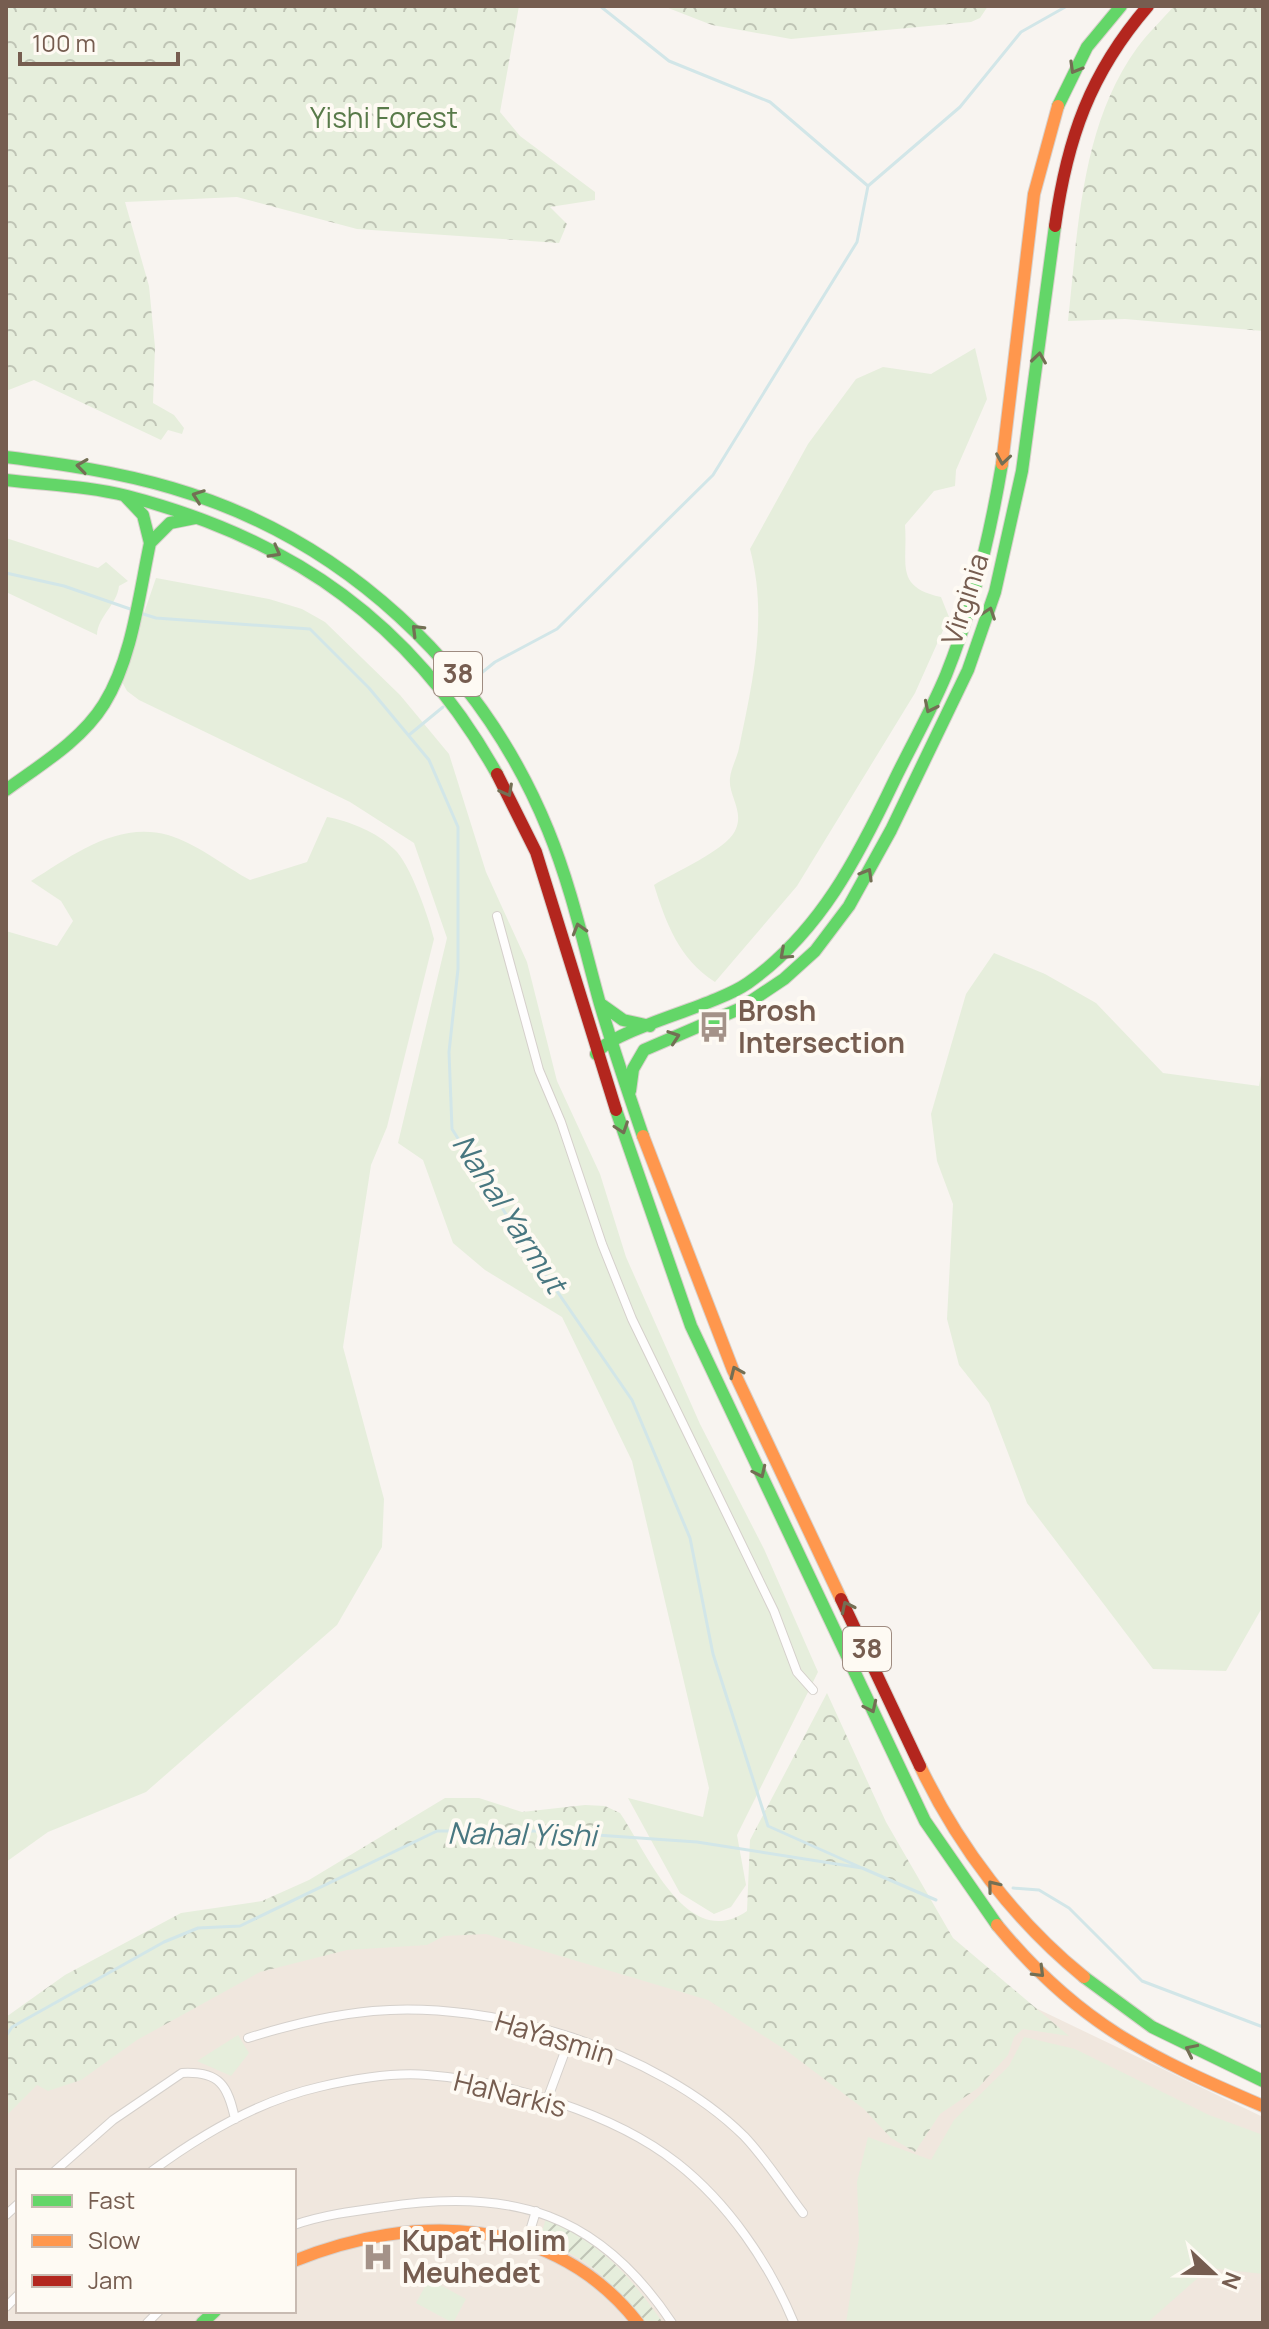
<svg xmlns="http://www.w3.org/2000/svg" width="1269" height="2329" font-family="Manrope,sans-serif">
	<defs>
		<pattern id="forest-crowns" width="20" height="18" patternUnits="userSpaceOnUse" patternTransform="scale(2)"><rect width="20" height="18" fill="#e6eedc"/><path d="M2 6a3 3 0 1 1 6 0M12 15a3 3 0 1 1 6 0" fill="none" stroke="#bfc4b5"/></pattern>
		<pattern id="garden-furrows" width="10" height="10" patternUnits="userSpaceOnUse" patternTransform="scale(2)"><rect width="10" height="10" fill="#e6eedc"/><path d="M-1 1l2-2M0 10L10 0M9 11l2-2" fill="none" stroke="#bfc4b5"/></pattern>
	</defs>
	<rect width="100%" height="100%" fill="#f8f4f0"/>
	<path fill="#f0e7de" fill-rule="evenodd" d="M261 1906 925 1955 1263 2117V2323H6V2017L172 1924ZM18 2171H294V2311H18Z"/>
	<path fill="#e6eedc" d="M975 348 987 399 956 470 955 486 934 491 905 525C908 564 894 587 941 597L949 617 915 693 797 886 715 982C679 959 666 923 654 885 673 873 726 850 735 831 745 811 728 796 730 778 731 768 737 758 739 748 753 680 768 617 750 549L808 444 856 379 883 367 931 374Z
		M6 538 98 568 106 562 128 581 119 586C117 605 98 616 97 635L6 592Z
		M156 578 269 599 302 609 325 622 400 695 449 754 486 872 527 962 557 1081 600 1174 626 1257 700 1424 764 1549 818 1672 737 1835 746 1885 731 1907 714 1914 680 1893 628 1798 703 1817 709 1788 632 1461 562 1317 485 1270 453 1243 423 1160 398 1143 447 938 414 843 350 802 139 700 127 691 121 680Z
		M327 817C349 821 377 832 394 849 410 863 429 918 434 939L387 1127 371 1165 343 1347 384 1499 382 1547 337 1625 146 1792 48 1832 6 1862V931L57 946 73 921 61 901 31 881C73 855 117 821 168 835 196 843 224 866 250 880L307 862Z
		M994 953 1045 974 1096 1003 1163 1073 1259 1086 1263 1064V1606L1226 1671 1153 1669 1027 1503 989 1403 959 1365 947 1319 953 1204 937 1161 931 1114 966 994Z
		M238 2035 249 2053 231 2076 197 2061Z
		M1024 2037 1075 2049 1209 2115 1263 2135V2274L1209 2268 1147 2323H846L859 2238 857 2182 868 2137 931 2160 954 2120 1009 2066Z
		M429 2279 466 2299 453 2323 416 2303Z"/>
	<path fill="url(#forest-crowns)" d="M6 6H519L500 112 520 136 595 192V200L550 207 567 224 559 243 357 229 237 197 125 202 149 286 155 347 153 403 174 415 184 428 182 434 168 430 161 440 34 380 6 391Z
		M663 6H988L980 18 971 22 791 39 712 25Z
		M1174 6H1263V331L1125 319 1068 321C1078 230 1081 125 1137 48 1148 33 1162 20 1174 6Z
		M827 1693 886 1822 953 1938 1069 2036 1023 2029 1014 2037 1008 2055 978 2088 940 2114 915 2152 891 2138 864 2109 787 2051 708 2000 486 1934 444 1936 427 1945 347 1950 260 1972 137 2040 81 2080 48 2091 37 2085 6 2116V2017L65 1975 181 1913 262 1901 309 1880 445 1798H479L522 1812 585 1805 605 1806 620 1813C647 1852 687 1953 747 1911L750 1840Z"/>
	<path fill="url(#garden-furrows)" d="M546 2218C603 2246 627 2272 663 2323H641C616 2284 585 2253 539 2242Z"/>
	<g fill="none" stroke-linecap="round" stroke-linejoin="round">
		<path stroke="#d2e6e8" stroke-width="3" d="M868 186 960 107 1021 32 1067 6
			M6 573 64 586 133 610
			M140 613 156 618 310 629 369 688 429 760 458 827V969L449 1052 452 1129 530 1252 632 1400 690 1538 713 1654 768 1826 862 1868
			M474 679 495 662 557 629 713 475 857 242 868 186 770 102 669 61 600 6
			M409 735 443 707
			M1013 1888 1039 1890 1069 1908 1142 1981 1263 2027
			M6 2036 12 2027 164 1942 198 1928 240 1926 437 1831H539L697 1842 862 1868 936 1900"/>
		<defs>
			<path id="street" d="M497 916 539 1070 561 1122 602 1244 632 1319 774 1611 797 1672 813 1690
				M248 2038C289 2025 330 2015 373 2011 493 2000 657 2050 744 2136 766 2159 784 2188 803 2213
				M547 2100 570 2038
				M55 2171 113 2120 182 2073C220 2071 228 2086 235 2119
				M152 2171C202 2134 258 2101 319 2087 353 2079 392 2072 427 2075 506 2081 614 2113 677 2163 728 2203 769 2263 794 2323
				M6 2215 18 2204
				M294 2225C323 2215 354 2211 384 2207 512 2187 599 2213 672 2323
				M526 2244 536 2211
				M6 2307 18 2295
				M147 2323 159 2311"/>
			<path id="fast" d="M1058 106 1087 47 1121 6
				M6 457C62 464 118 472 172 488 343 538 481 666 548 830 571 886 584 946 600 1004 613 1048 628 1092 643 1136
				M6 480C46 485 89 486 127 496 293 539 413 624 497 774
				M125 496 143 515 150 543
				M150 543 170 523 195 518
				M6 790C40 765 81 741 104 704 132 659 139 595 150 543
				M602 1005 623 1020 650 1026
				M596 1054C612 1029 712 1008 748 983 820 932 858 857 895 779 912 744 931 711 946 675 973 608 990 535 1002 464
				M630 1091 633 1069 644 1050 739 1009 784 979 815 951 849 906 891 830 968 670 995 592 1022 471 1055 226
				M616 1110 691 1326 925 1821 997 1925
				M1084 1977 1152 2027 1263 2081
				M202 2323 215 2311"/>
			<path id="slow" d="M1002 464 1034 194 1058 106
				M643 1136 733 1370 841 1599
				M920 1766C958 1846 1015 1921 1084 1977
				M997 1925C1078 2024 1149 2057 1263 2106
				M294 2261C414 2212 553 2215 638 2323"/>
			<path id="jam" d="M1055 226C1067 139 1090 73 1148 6
				M497 774 536 852 616 1110
				M841 1599 920 1766"/>
		</defs>
		<use href="#street" stroke="#d5d0cb" stroke-width="10"/>
		<use href="#fast" stroke="#d8d1cc" stroke-width="14"/>
		<use href="#slow" stroke="#d8d1cc" stroke-width="14"/>
		<use href="#jam" stroke="#d8d1cc" stroke-width="14"/>
		<use href="#street" stroke="#fefdfd" stroke-width="8"/>
		<use href="#fast" stroke="#63d668" stroke-width="12"/>
		<use href="#slow" stroke="#ff974d" stroke-width="12"/>
		<use href="#jam" stroke="#b3261e" stroke-width="12"/>
	</g>
	<defs><path id="oneway-chevron" d="M-2-3.5L2.5 0L-2 3.5" fill="none" stroke-width="1.6" stroke-linecap="round" stroke-linejoin="round" transform="scale(2)"/></defs>
	<g stroke="#736f54">
		<use href="#oneway-chevron" transform="translate(1075 68) rotate(120)"/>
		<use href="#oneway-chevron" transform="translate(1039 358) rotate(-82)"/>
		<use href="#oneway-chevron" transform="translate(1003 459) rotate(99)"/>
		<use href="#oneway-chevron" transform="translate(82 466) rotate(-172)"/>
		<use href="#oneway-chevron" transform="translate(198 496) rotate(-160)"/>
		<use href="#oneway-chevron" transform="translate(275 552) rotate(29)"/>
		<use href="#oneway-chevron" transform="translate(989 613) rotate(-71)"/>
		<use href="#oneway-chevron" transform="translate(417 630) rotate(-135)"/>
		<use href="#oneway-chevron" transform="translate(930 707) rotate(116)"/>
		<use href="#oneway-chevron" transform="translate(507 791) rotate(62)"/>
		<use href="#oneway-chevron" transform="translate(867 874) rotate(-60)"/>
		<use href="#oneway-chevron" transform="translate(579 929) rotate(-106)"/>
		<use href="#oneway-chevron" transform="translate(785 954) rotate(138)"/>
		<use href="#oneway-chevron" transform="translate(674 1037) rotate(-19)"/>
		<use href="#oneway-chevron" transform="translate(622 1128) rotate(71)"/>
		<use href="#oneway-chevron" transform="translate(736 1372) rotate(-114)"/>
		<use href="#oneway-chevron" transform="translate(760 1472) rotate(65)"/>
		<use href="#oneway-chevron" transform="translate(847 1607) rotate(-116)"/>
		<use href="#oneway-chevron" transform="translate(871 1707) rotate(65)"/>
		<use href="#oneway-chevron" transform="translate(993 1886) rotate(-129)"/>
		<use href="#oneway-chevron" transform="translate(1039 1972) rotate(45)"/>
		<use href="#oneway-chevron" transform="translate(1191 2050) rotate(-154)"/>
	</g>
	<defs>
		<symbol id="bus-bare" viewBox="-9 -9 18 18"><path d="M-5-6H5V4H4V6H2V4H-2V6H-4V4H-5ZM-3.5-4V0h7V-4ZM-3.5 1.2v1.5H-2V1.2ZM2 1.2v1.5H3.5V1.2Z" fill="#a49288" stroke="#fefaf3" stroke-width="2.5" paint-order="stroke"/></symbol>
		<symbol id="hospital-bare" viewBox="-9 -9 18 18"><path d="M-5-5h3v3.5h4V-5h3V5h-3V1.5h-4V5h-3Z" fill="#a49288" stroke="#fefaf3" stroke-width="2.5" paint-order="stroke"/></symbol>
	</defs>
	<g fill-rule="evenodd">
		<use href="#bus-bare" x="692" y="1005" width="44" height="44"/>
		<use href="#hospital-bare" x="356" y="2235" width="44" height="44"/>
	</g>
	<g text-anchor="middle" stroke-width="8" stroke-linejoin="round" paint-order="stroke">
		<g fill="#fefaf3" stroke="#9f8c81" stroke-width="2">
			<rect x="434" y="652" width="48" height="44" rx="6"/>
			<rect x="843" y="1627" width="48" height="44" rx="6"/>
		</g>
		<g font-size="26" font-weight="bold" fill="#765d50">
			<text x="458" y="683">38</text>
			<text x="867" y="1658">38</text>
		</g>
		<g font-size="28" fill="#587a49" stroke="#fefaf3">
			<text x="384" y="128">Yishi Forest</text>
		</g>
		<g font-size="28" fill="#765d50" stroke="#fefaf3">
			<text transform="translate(965 599) rotate(-72)" y="10">Virginia</text>
			<text transform="translate(555 2038) rotate(17)" y="10">HaYasmin</text>
			<text transform="translate(510 2094) rotate(14)" y="10">HaNarkis</text>
		</g>
		<g font-size="28" font-weight="bold" fill="#765d50" stroke="#fefaf3" text-anchor="start">
			<text x="738" y="1021">Brosh<tspan x="738" dy="32">Intersection</tspan></text>
			<text x="402" y="2251">Kupat Holim<tspan x="402" dy="32">Meuhedet</tspan></text>
		</g>
		<g font-size="30" font-style="italic" fill="#487780" stroke="#fefaf3">
			<text transform="translate(509 1214) rotate(57)" y="10">Nahal Yarmut</text>
			<text transform="translate(522 1835) rotate(1)" y="10">Nahal Yishi</text>
		</g>
	</g>
	<rect width="1269" height="2329" fill="none" stroke="#765d50" stroke-width="16"/>
	<rect x="16" y="2169" width="280" height="144" fill="#fefaf3" stroke="#c8bbb2" stroke-width="2"/>
	<rect x="32" y="2195" width="40" height="12" fill="#63d668" stroke="#c8bbb2" stroke-width="2"/>
	<text x="88" y="2209" font-size="24" fill="#765d50">Fast</text>
	<rect x="32" y="2235" width="40" height="12" fill="#ff974d" stroke="#c8bbb2" stroke-width="2"/>
	<text x="88" y="2249" font-size="24" fill="#765d50">Slow</text>
	<rect x="32" y="2275" width="40" height="12" fill="#b3261e" stroke="#c8bbb2" stroke-width="2"/>
	<text x="88" y="2289" font-size="24" fill="#765d50">Jam</text>
	<g transform="translate(1213 2273) rotate(112)" stroke="#fefaf3" stroke-width="6" paint-order="stroke">
	<path d="M0-6L14 30L0 20L-14 30Z" fill="#765d50"/>
	<text y="-12" font-size="22" font-weight="bold" text-anchor="middle" fill="#765d50">N</text>
	</g>
	<path d="M20 52v12h158v-12" fill="none" stroke="#765d50" stroke-width="4"/>
	<text x="32" y="52" font-size="24" fill="#765d50" stroke="#fefaf3" stroke-width="6" paint-order="stroke">100 m</text>
</svg>
